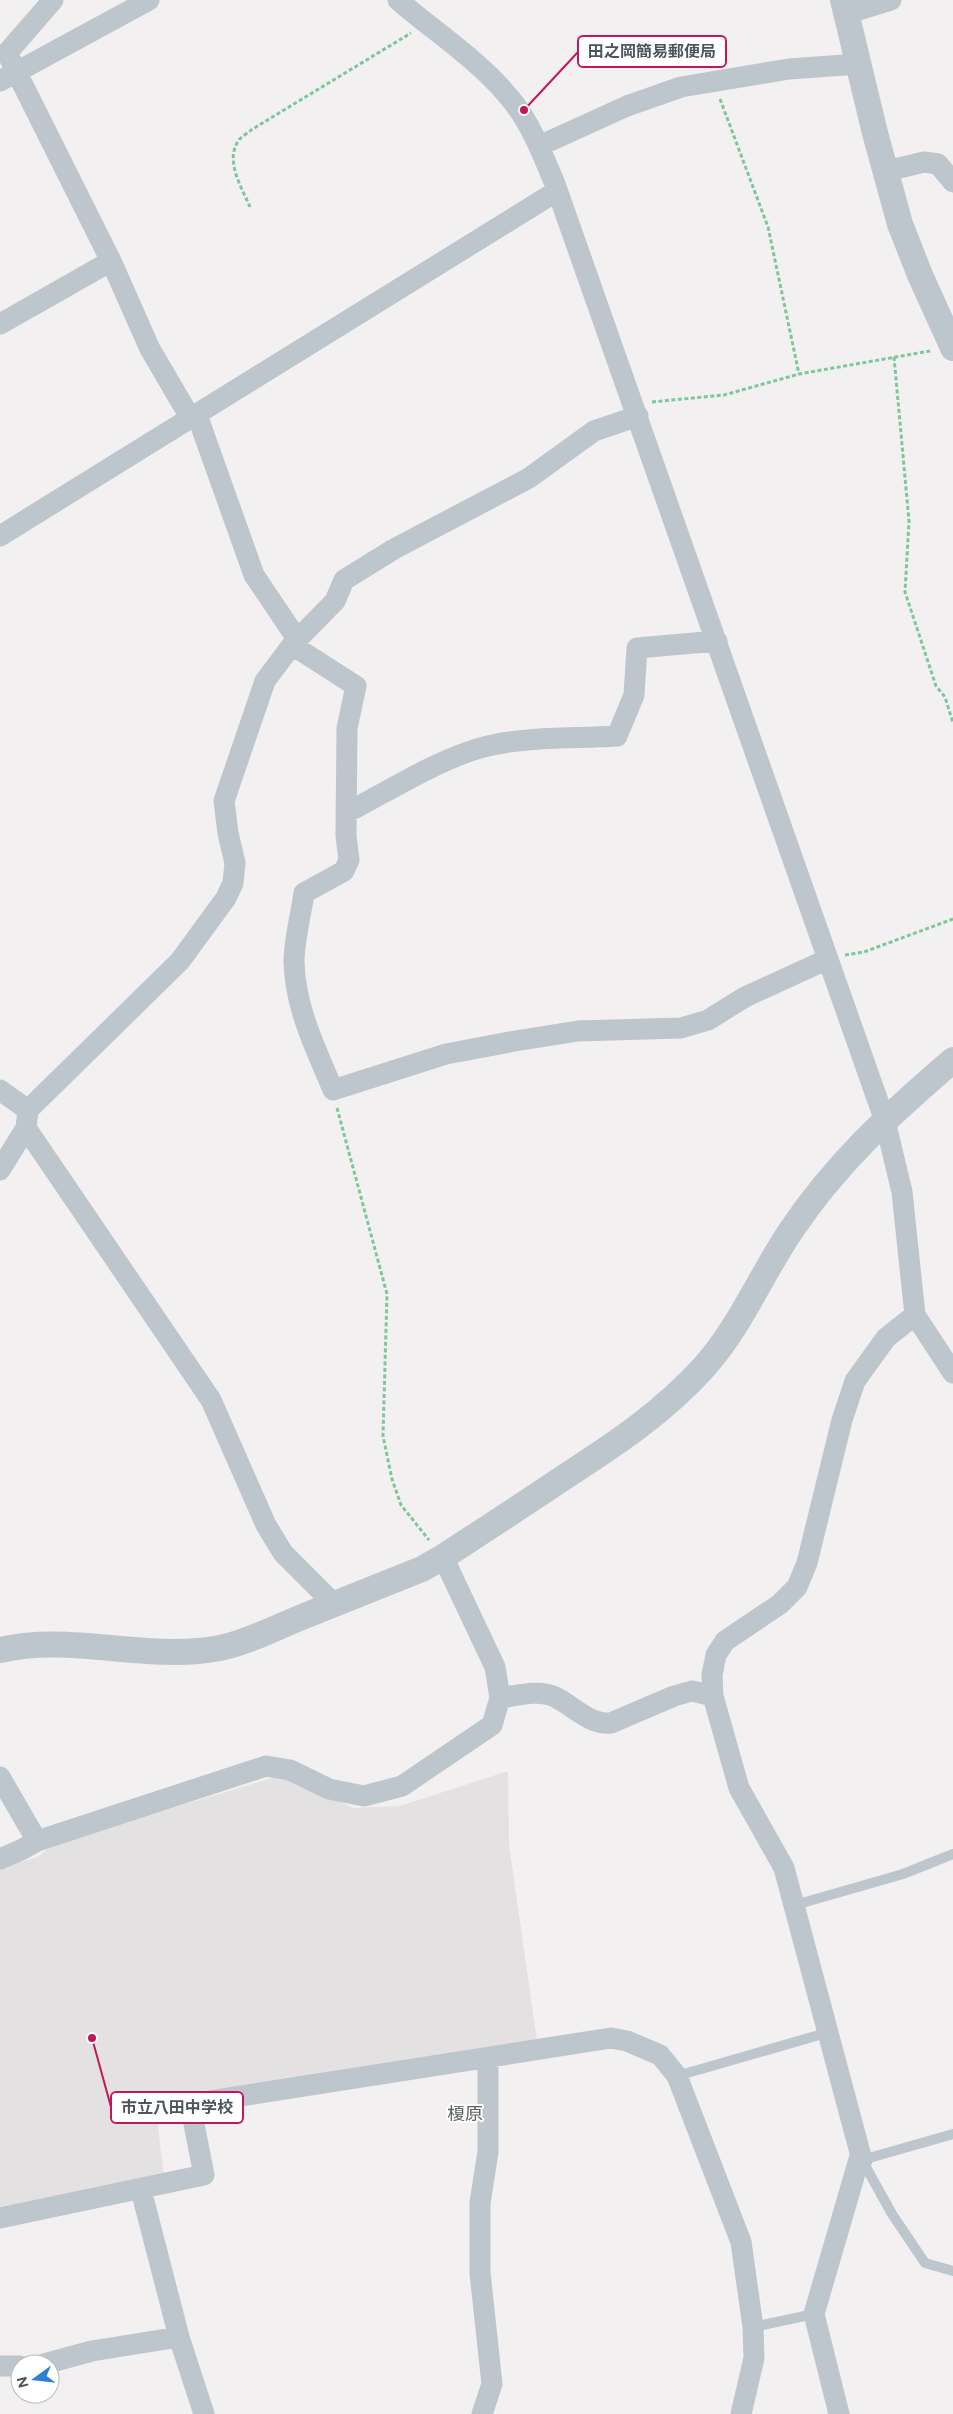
<svg xmlns="http://www.w3.org/2000/svg" width="953" height="2414" font-family="Figtree,'Noto Sans JP',sans-serif">
	<rect width="100%" height="100%" fill="#f2f0f0"/>
	<path fill="#e3e1e2" d="M508 1771 509 1845 537 2041 155 2100 164 2178 0 2211V1868L38 1857 53 1844 282 1775 314 1788 353 1808 400 1806Z"/>
	<g fill="none" stroke-linecap="round" stroke-linejoin="round">
		<path stroke="#7ec79d" stroke-width="3" stroke-dasharray="4 2.5" stroke-linecap="butt" d="M720 99 768 227 799 374
			M250 207C242 188 224 160 239 140 242 136 248 133 251 130L411 33
			M894 357 909 521 905 592 936 686 945 697 953 723
			M652 402 724 395 799 374 930 351
			M845 955 864 952 953 919
			M337 1108 387 1294 383 1436 392 1479 401 1505 429 1540"/>
		<path stroke="#bdc6cc" stroke-width="10" d="M795 1905 903 1874 953 1854
			M677 2076 826 2033
			M953 2134 862 2160 892 2214 925 2263 953 2271
			M753 2327 814 2314"/>
		<path stroke="#bdc6cc" stroke-width="21" d="M53 0 7 53 111 261 150 349 191 419
			M398 0C436 33 482 62 513 102 532 126 543 156 555 184L885 1121 902 1192 915 1315 953 1373
			M846 14 891 0
			M0 81 149 0
			M539 146 627 106 681 87 789 69 858 64
			M887 171 924 162 938 164 953 182
			M0 324 111 261
			M197 415 254 575 297 639
			M0 536 557 191
			M292 645 356 686 347 728 346 836 349 860 344 871 304 893C301 915 294 940 294 962 295 1008 316 1049 333 1090L446 1054 515 1041 578 1031 681 1028 708 1020 745 997 828 959
			M346 813C389 791 433 762 480 748 523 736 572 739 617 736L634 695 637 648 717 641
			M0 1090 28 1110
			M26 1128 211 1400 266 1525 283 1553 334 1604
			M0 1170 26 1128 28 1110 180 961 226 898 233 883 235 863 228 833 224 801 265 681 292 645 335 601 344 580 394 549 529 478 594 431 638 416
			M500 1698C516 1696 539 1689 555 1697 574 1706 589 1725 611 1723L674 1696 692 1691 713 1696
			M0 1777 37 1841
			M0 1859 21 1850 37 1841 266 1766 290 1770 329 1789 364 1796 402 1786 492 1725 500 1698 495 1667 443 1557
			M862 2160 784 1868 739 1788 713 1696 712 1675 716 1655 725 1641 780 1604 797 1587 807 1563 842 1420 855 1381 886 1338 915 1315
			M141 2190 179 2337 204 2414
			M0 2218 204 2175 190 2104 611 2038 627 2041 660 2055 677 2076 741 2242 753 2327 754 2358 741 2414
			M44 2364 92 2351 179 2337
			M0 2366H20
			M482 2414 492 2384 480 2273V2203L488 2152V2058
			M839 2414 814 2314 860 2156"/>
		<path stroke="#bdc6cc" stroke-width="26" d="M843 0 875 133 900 224 920 275 953 348
			M0 1650C72 1633 147 1662 220 1648 248 1642 275 1628 302 1617 342 1601 382 1585 422 1569L443 1557C483 1531 523 1505 563 1478 614 1445 664 1412 705 1366 741 1325 760 1277 790 1232 836 1163 890 1114 953 1060"/>
	</g>
	<g text-anchor="middle" stroke-width="4" stroke-linejoin="round" paint-order="stroke">
		<g font-size="18" fill="#5d6164" stroke="#fff">
			<text x="465" y="2120">榎原</text>
		</g>
	</g>
	<path fill="none" stroke="#c2185b" stroke-width="2" d="M524 110L578 52M92 2038L111 2107"/>
	<g fill="#c2185b" stroke="#fff" stroke-width="2">
		<circle cx="524" cy="110" r="5"/>
		<circle cx="92" cy="2038" r="5"/>
	</g>
	<g fill="#fff" stroke="#c2185b" stroke-width="2">
		<rect x="578" y="36" width="148" height="31" rx="5"/>
		<rect x="111" y="2092" width="132" height="31" rx="5"/>
	</g>
	<g font-size="16" text-anchor="middle" font-weight="bold" fill="#4a555c">
		<text x="652" y="57">田之岡簡易郵便局</text>
		<text x="177" y="2113">市立八田中学校</text>
	</g>
	<g transform="translate(35 2379) rotate(255)"><circle r="24" fill="#ffffff" stroke="#b7bbbe"/>
	<path d="M0-4L9 19L0 12L-9 19Z" fill="#2982d4"/>
	<text y="-8" font-size="14" font-weight="bold" text-anchor="middle" fill="#4a555c">N</text>
	</g>
</svg>
